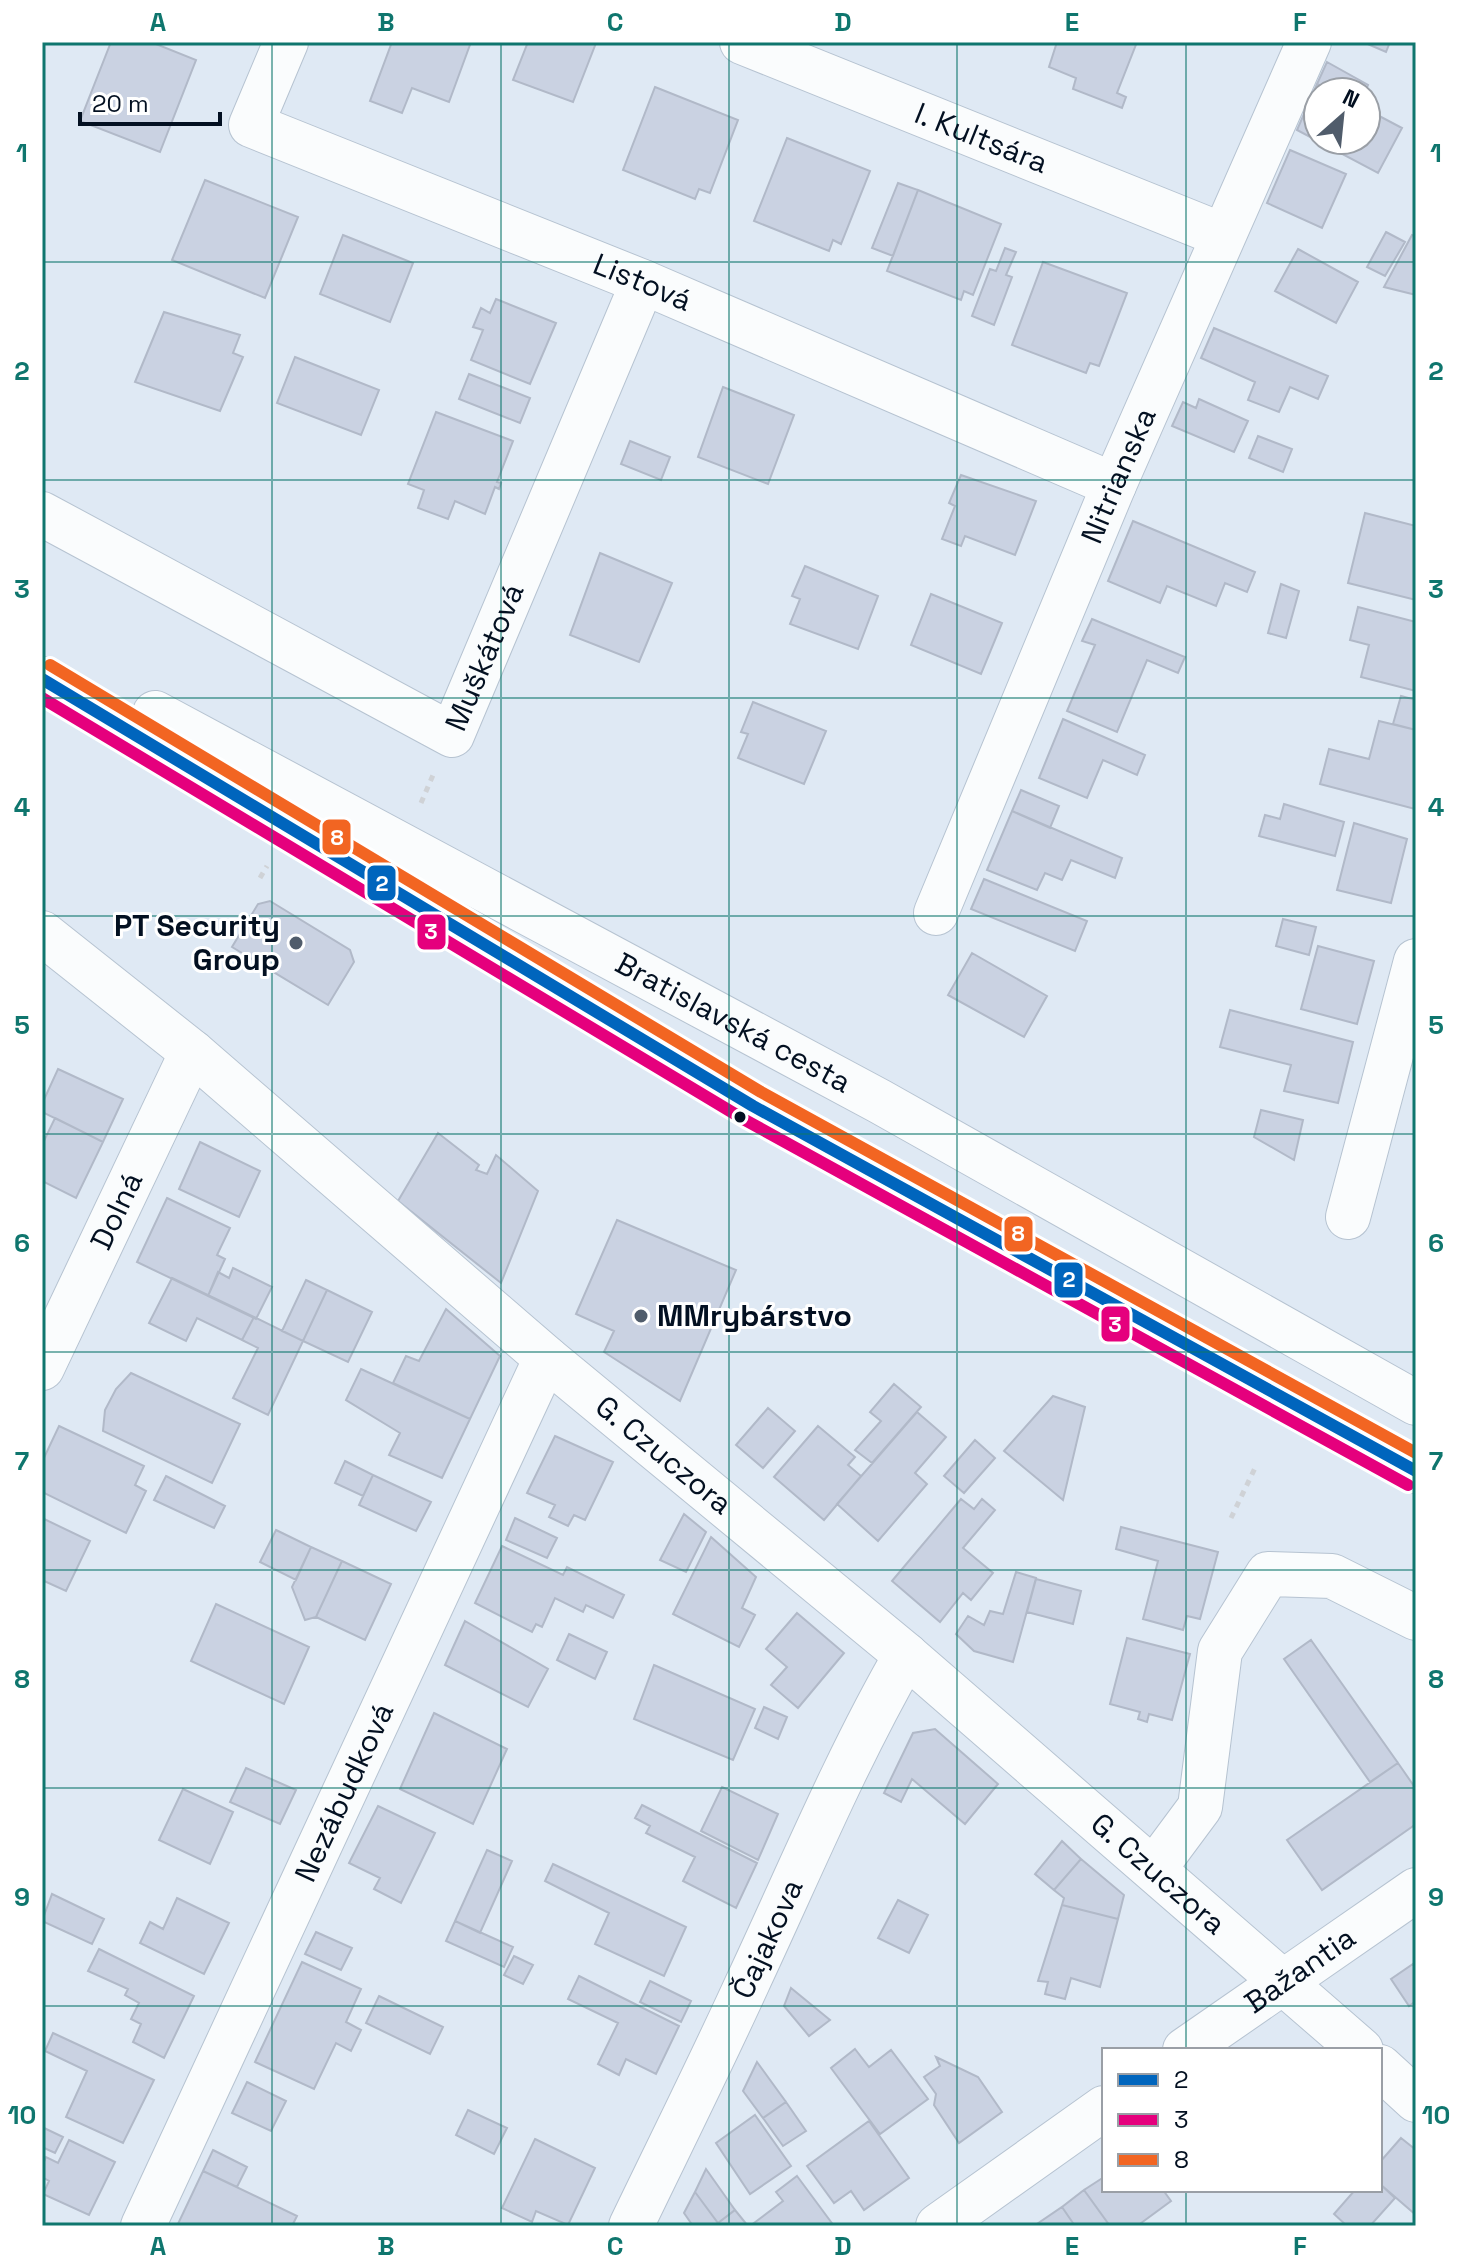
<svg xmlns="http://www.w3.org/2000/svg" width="1458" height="2268" font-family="'Space Grotesk',sans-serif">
	<rect width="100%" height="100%" fill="#dfe9f4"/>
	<path fill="#cad2e2" stroke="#b1b9c8" stroke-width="2" d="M111 42H151L196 60 160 152 80 121Z
		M392 42H471L449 102 412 88 402 113 370 101Z
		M528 42 596 43 573 102 513 80Z
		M1057 42H1137L1117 93 1126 97 1122 108 1073 89 1076 78 1049 67Z
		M1363 42H1390L1386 52Z
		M1327 62 1368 85 1365 92H1332L1317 84Z
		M1317 84 1332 92H1318V140H1366V109L1402 128 1378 173 1297 130Z
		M655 87 738 120 710 193 699 189 695 199 623 170Z
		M787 138 870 171 841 244 833 240 829 251 754 221Z
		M1290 150 1346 174 1322 228 1267 203Z
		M205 180 298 217 265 298 172 260Z
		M898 183 918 190 893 256 872 248Z
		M918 190 1001 224 973 295 964 291 961 300 887 271Z
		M1386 232 1405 242 1385 276 1367 267Z
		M343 235 413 263 390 322 320 294Z
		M1412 235 1416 236V295L1384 287Z
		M1005 248 1016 252 1006 275 1012 277 994 325 972 316 990 269 996 271Z
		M1298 249 1358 282 1336 323 1275 291Z
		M1043 262 1127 293 1099 366 1090 363 1086 373 1012 345Z
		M496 299 556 323 530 384 471 360 483 330 473 327 481 308 490 313Z
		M164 312 240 335 233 353 243 357 220 411 135 382Z
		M1214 328 1328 376 1318 399 1290 387 1279 412 1248 400 1255 382 1201 358Z
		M295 357 379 390 361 435 277 403Z
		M469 374 530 398 520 423 459 399Z
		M723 387 794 415 768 484 698 457Z
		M1199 399 1248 421 1234 452 1172 426 1183 402 1196 408Z
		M436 412 513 441 497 482 501 483 499 489 495 487 485 514 455 501 448 519 418 508 424 490 408 484Z
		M1258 436 1292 449 1283 472 1249 458Z
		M630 441 670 457 661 480 621 464Z
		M961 475 1036 501 1015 555 965 536 961 546 942 539 955 506 949 503Z
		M1365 513 1416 526V600L1348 583Z
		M1133 521 1255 572 1247 592 1225 583 1216 606 1167 586 1160 603 1108 581Z
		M600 553 672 583 639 662 570 635Z
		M805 566 878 596 858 649 790 624 800 599 792 596Z
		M1281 584 1299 591 1286 638 1268 633Z
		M931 594 1002 623 981 674 911 645Z
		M1358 607 1416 622V691L1361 677 1369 645 1350 640Z
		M1092 619 1185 657 1178 673 1147 660 1117 732 1067 711 1095 645 1082 641Z
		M1401 696 1416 700V730L1393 724Z
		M753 702 826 731 804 784 738 758 748 734 741 732Z
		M1063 719 1145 755 1137 775 1103 760 1087 798 1039 778Z
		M1379 721 1416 730 1415 809 1320 784 1329 749 1369 759Z
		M1021 790 1059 806 1050 828 1012 811Z
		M1284 804 1344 822 1335 856 1259 836 1265 815 1280 819Z
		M1012 811 1122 858 1115 878 1071 860 1062 880 1045 873 1037 890 987 870Z
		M1354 823 1407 839 1391 903 1337 890Z
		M984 879 1087 921 1075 951 971 909Z
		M270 901 350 950 354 962 328 1005 232 947 258 904Z
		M1283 919 1316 927 1309 955 1276 946Z
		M1318 946 1374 961 1357 1024 1301 1009Z
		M972 953 1047 996 1024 1037 948 995Z
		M1230 1010 1353 1042 1338 1103 1284 1091 1291 1065 1220 1047Z
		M58 1069 123 1099 103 1142 42 1112V1104Z
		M1261 1110 1303 1120 1294 1160 1254 1137Z
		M55 1118 103 1142 76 1198 42 1181V1145Z
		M438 1133 479 1165 476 1170 487 1174 496 1155 538 1191 501 1283 398 1201Z
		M200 1142 260 1171 239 1217 179 1189Z
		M167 1198 230 1228 217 1255 225 1259 208 1296 137 1262Z
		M617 1220 736 1270 680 1401 604 1352 614 1331 576 1314Z
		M233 1268 272 1287 256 1319 208 1296 218 1272 229 1278Z
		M172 1278 254 1317 242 1340 197 1318 186 1341 149 1323Z
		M306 1280 327 1290 303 1341 282 1331Z
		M327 1290 372 1312 348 1362 303 1341Z
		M446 1309 500 1356 470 1419 393 1383 406 1356 419 1361Z
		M254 1317 303 1341 268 1415 233 1398 258 1348 242 1340Z
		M361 1369 470 1419 442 1478 389 1455 400 1433 346 1400Z
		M131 1373 240 1424 212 1483 103 1431 105 1410 116 1389Z
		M894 1384 921 1407 872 1463 855 1450 881 1421 870 1412Z
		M1053 1396 1085 1407 1063 1500 1004 1451Z
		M768 1408 795 1431 763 1468 736 1445Z
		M917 1412 946 1437 915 1473 927 1484 878 1541 837 1504Z
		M59 1426 144 1466 135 1485 146 1491 126 1533 42 1492V1462Z
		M818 1426 855 1457 848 1465 861 1476 824 1520 774 1477Z
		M555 1436 613 1462 585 1520 574 1515 568 1526 549 1517 555 1505 527 1493Z
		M975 1440 995 1458 964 1493 944 1476Z
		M345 1461 373 1475 363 1496 335 1483Z
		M373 1475 431 1502 416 1531 359 1505Z
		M166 1476 225 1506 214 1528 154 1500Z
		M961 1499 974 1509 982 1499 995 1510 963 1548 993 1573 971 1600 963 1593 940 1622 892 1581Z
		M684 1514 706 1532 686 1572 660 1560Z
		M42 1518 90 1541 66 1591 42 1580Z
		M515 1518 557 1538 547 1558 506 1540Z
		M1121 1527 1218 1552 1200 1619 1187 1616 1183 1630 1143 1619 1158 1561 1116 1549Z
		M276 1530 311 1547 296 1580 260 1562Z
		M711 1537 756 1577 742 1608 755 1615 739 1647 673 1614Z
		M502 1546 563 1575 567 1567 624 1595 613 1618 586 1605 583 1612 555 1598 542 1627 536 1624 532 1632 475 1603Z
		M311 1547 342 1561 316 1617 305 1620 292 1587Z
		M342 1561 391 1584 365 1640 316 1617Z
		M1016 1572 1036 1578 1013 1662 974 1651 956 1634 968 1616 984 1625 990 1611 1003 1614Z
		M1036 1579 1081 1591 1073 1624 1027 1612Z
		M216 1604 309 1647 284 1704 191 1661Z
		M797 1613 844 1653 798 1708 771 1685 787 1667 766 1649Z
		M465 1621 548 1669 528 1707 445 1665Z
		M569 1634 607 1652 595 1679 557 1660Z
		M1127 1638 1190 1654 1172 1720 1149 1714 1147 1722 1138 1719 1140 1712 1110 1704Z
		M1311 1640 1398 1763 1370 1782 1284 1659Z
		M654 1665 755 1709 733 1760 634 1719Z
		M764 1707 787 1717 778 1739 755 1728Z
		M434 1713 507 1749 473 1824 400 1789Z
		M935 1729 998 1784 965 1824 912 1779 901 1802 884 1793 913 1733Z
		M1398 1763 1416 1789V1824L1322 1890 1287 1840Z
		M246 1768 296 1790 280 1824 230 1802Z
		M722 1787 778 1814 758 1860 701 1831Z
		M183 1789 233 1812 210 1864 159 1840Z
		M642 1805 757 1863 736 1908 683 1881 695 1857 646 1833 650 1826 635 1818Z
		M378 1806 435 1833 401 1903 374 1889 380 1878 349 1863Z
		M1062 1841 1081 1859 1054 1890 1035 1874Z
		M487 1850 512 1861 480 1933 455 1921Z
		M1081 1859 1124 1895 1118 1919 1062 1905 1064 1898 1054 1890Z
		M553 1864 686 1927 664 1976 595 1944 609 1913 545 1881Z
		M52 1894 104 1919 92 1944 42 1921Z
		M177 1898 229 1923 204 1974 140 1943 150 1922 163 1929Z
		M898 1900 928 1915 909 1953 878 1938Z
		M1062 1905 1118 1919 1100 1987 1071 1978 1065 1999 1045 1994 1048 1982 1038 1981Z
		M455 1921 513 1947 504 1967 446 1941Z
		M316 1932 352 1948 341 1970 305 1954Z
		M99 1949 194 1996 164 2058 133 2042 141 2024 131 2019 139 2003 125 1995 128 1989 88 1971Z
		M514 1956 533 1965 523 1984 504 1975Z
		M302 1962 361 1989 346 2022 361 2030 351 2051 336 2043 314 2089 255 2062Z
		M1413 1964 1416 1969V2001L1409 2006 1391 1979Z
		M579 1976 679 2026 656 2074 626 2059 619 2075 598 2064 618 2023 568 1999Z
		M650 1981 691 2001 681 2022 640 2002Z
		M791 1988 830 2020 809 2036 784 2006Z
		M379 1996 443 2027 430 2054 366 2023Z
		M53 2033 154 2080 123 2143 66 2117 87 2071 45 2051Z
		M855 2049 869 2067 891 2050 928 2099 880 2134 831 2068Z
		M936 2057 978 2077 1002 2112 959 2143 934 2105 936 2094 924 2077 940 2066Z
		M757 2062 786 2102 763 2118 743 2091Z
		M247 2082 286 2101 271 2131 232 2113Z
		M786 2102 806 2131 783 2146 763 2118Z
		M468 2110 507 2128 494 2154 456 2135Z
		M755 2115 791 2166 750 2194 716 2143Z
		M869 2121 909 2178 864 2210 851 2191 834 2203 807 2166Z
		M42 2127 63 2137 55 2153 42 2147Z
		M1401 2138 1416 2150V2215L1380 2184V2162Z
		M535 2139 595 2168 568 2225 536 2211 532 2222 502 2208Z
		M69 2140 115 2162 89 2215 43 2194 49 2181 42 2177V2166L46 2157 58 2163Z
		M213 2150 247 2167 237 2187 203 2171Z
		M706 2169 735 2210 718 2223 695 2192Z
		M203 2171 297 2216 292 2226H177Z
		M797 2176 834 2226H750L783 2201 776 2192Z
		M1104 2177V2190H1163L1171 2201 1137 2226H1110L1084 2190Z
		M1380 2184 1395 2198 1370 2226H1347L1334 2214 1355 2190H1380Z
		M1084 2190 1110 2226H1075L1062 2207Z
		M695 2192 718 2223 720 2226H693L684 2213Z
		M1062 2207 1075 2226H1034Z
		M735 2210 748 2226H720L718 2223Z"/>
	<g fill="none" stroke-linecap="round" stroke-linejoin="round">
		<defs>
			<g id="minor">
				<path id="s1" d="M286 42 251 125 643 282 1114 485"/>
				<path id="s2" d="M742 42 1222 235"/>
				<path id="s3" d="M42 514 452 735 643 282"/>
				<path id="s4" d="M936 913 1114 485 1309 42"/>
				<path id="s5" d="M42 933 192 1052 546 1358 906 1655 1361 2050"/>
				<path d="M1348 1217 1416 961"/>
				<path id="s6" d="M42 1368 192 1052"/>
				<path d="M1154 1869 1200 1807 1220 1651 1268 1574 1332 1576 1416 1618"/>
				<path id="s7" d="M1185 2050 1416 1890"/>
				<path d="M1380 2067 1416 2100"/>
				<path id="s8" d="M143 2226 546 1358"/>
				<path id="s9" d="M631 2226C670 2145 710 2065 747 1984 799 1873 845 1761 906 1655"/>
				<path d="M938 2226 1104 2108"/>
			</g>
			<g id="major">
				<path d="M42 679 753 1106 1416 1471"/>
				<path id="s10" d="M155 713 879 1101 1416 1403"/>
			</g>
		</defs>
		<use href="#minor" stroke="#b6c3d1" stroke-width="46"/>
		<use href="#major" stroke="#b6c3d1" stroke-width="46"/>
		<path stroke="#cfd2d6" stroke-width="5" stroke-dasharray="6 6" stroke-linecap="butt" d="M421 803 433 775
			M260 878 267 866
			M1231 1518 1255 1468"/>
		<use href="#minor" stroke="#fafcfd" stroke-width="44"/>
		<use href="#major" stroke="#fafcfd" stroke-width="44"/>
		<defs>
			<path id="bus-1" d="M42 679 753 1106 1416 1471"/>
			<path id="bus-2" d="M42 698 745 1120 1408 1485"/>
			<path id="bus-3" d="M50 665 761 1092 1416 1453"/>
		</defs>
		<use href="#bus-1" stroke="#fff" stroke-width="18"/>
		<use href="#bus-2" stroke="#fff" stroke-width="18"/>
		<use href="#bus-3" stroke="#fff" stroke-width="18"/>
		<use href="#bus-1" stroke="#0065bd" stroke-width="12"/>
		<use href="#bus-2" stroke="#e5007d" stroke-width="12"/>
		<use href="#bus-3" stroke="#f26522" stroke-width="12"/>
	</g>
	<path fill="none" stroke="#0f766e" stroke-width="2" stroke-opacity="0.55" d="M272 42V2226M501 42V2226M729 42V2226M957 42V2226M1186 42V2050M42 262H1416M42 480H1416M42 698H1416M42 916H1416M42 1134H1416M42 1352H1416M42 1570H1416M42 1788H1416M42 2006H1416M1186 2190V2226"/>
	<g fill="#505c6b" stroke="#fff" stroke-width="3">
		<circle cx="296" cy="943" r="8"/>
		<circle cx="641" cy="1316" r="8"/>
	</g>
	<circle fill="#031021" stroke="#fff" stroke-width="3" cx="740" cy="1117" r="7"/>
	<g text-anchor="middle" stroke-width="6" stroke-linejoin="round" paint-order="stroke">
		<g font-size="30" fill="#031021" stroke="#fff">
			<text dy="10" stroke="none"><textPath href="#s2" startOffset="258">I. Kultsára</textPath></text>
			<text dy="10" stroke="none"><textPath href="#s1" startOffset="512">Listová</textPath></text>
			<text dy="10" stroke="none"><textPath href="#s4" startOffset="474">Nitrianska</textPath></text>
			<text dy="10" stroke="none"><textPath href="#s3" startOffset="550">Muškátová</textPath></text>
			<text dy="10" stroke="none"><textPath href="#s10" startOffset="656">Bratislavská cesta</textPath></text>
			<text dy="10" stroke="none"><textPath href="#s6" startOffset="174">Dolná</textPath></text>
			<text dy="10" stroke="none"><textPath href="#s5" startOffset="812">G. Czuczora</textPath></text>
			<text dy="10" stroke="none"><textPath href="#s8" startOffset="478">Nezábudková</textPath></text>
			<text dy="10" stroke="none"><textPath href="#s5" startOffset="1460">G. Czuczora</textPath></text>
			<text dy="10" stroke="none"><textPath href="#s9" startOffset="318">Čajakova</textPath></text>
			<text dy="10" stroke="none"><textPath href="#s7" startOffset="140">Bažantia</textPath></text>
		</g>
		<g font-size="30" font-weight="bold" fill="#031021" stroke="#fff" text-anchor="end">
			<text x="280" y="936">PT Security<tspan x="280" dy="34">Group</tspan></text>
			<text x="657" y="1326" text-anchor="start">MMrybárstvo</text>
		</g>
	</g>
	<g stroke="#fff" stroke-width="3">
		<rect x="321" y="818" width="31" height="38" rx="8" fill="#f26522"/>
		<rect x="366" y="864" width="31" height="38" rx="8" fill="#0065bd"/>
		<rect x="416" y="913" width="31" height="38" rx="8" fill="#e5007d"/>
		<rect x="1003" y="1215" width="31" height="38" rx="8" fill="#f26522"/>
		<rect x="1053" y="1261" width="31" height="38" rx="8" fill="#0065bd"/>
		<rect x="1100" y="1305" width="31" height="38" rx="8" fill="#e5007d"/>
	</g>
	<g font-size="22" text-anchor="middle" font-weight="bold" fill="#fff">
		<text x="337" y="845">8</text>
		<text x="382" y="891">2</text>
		<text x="431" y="939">3</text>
		<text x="1018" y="1241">8</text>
		<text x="1069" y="1287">2</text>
		<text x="1115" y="1332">3</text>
	</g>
	<rect width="1458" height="2268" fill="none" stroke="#ffffff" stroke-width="88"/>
	<rect x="1102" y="2048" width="280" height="144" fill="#ffffff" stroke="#9a9fa6" stroke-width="2"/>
	<rect x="1118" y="2074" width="40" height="12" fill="#0065bd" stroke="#9a9fa6" stroke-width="2"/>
	<text x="1174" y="2088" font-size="24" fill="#031021">2</text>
	<rect x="1118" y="2114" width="40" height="12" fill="#e5007d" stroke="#9a9fa6" stroke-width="2"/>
	<text x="1174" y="2128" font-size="24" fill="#031021">3</text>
	<rect x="1118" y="2154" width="40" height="12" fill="#f26522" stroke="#9a9fa6" stroke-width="2"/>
	<text x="1174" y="2168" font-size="24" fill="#031021">8</text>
	<g transform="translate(1342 116) rotate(27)"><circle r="38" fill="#ffffff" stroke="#9a9fa6" stroke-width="2"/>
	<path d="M0-6L14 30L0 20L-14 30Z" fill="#505c6b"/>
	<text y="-12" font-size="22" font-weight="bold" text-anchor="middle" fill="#031021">N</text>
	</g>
	<path d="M80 112v12h140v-12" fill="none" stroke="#031021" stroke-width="4"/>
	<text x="92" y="112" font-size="24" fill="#031021" stroke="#ffffff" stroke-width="6" paint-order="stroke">20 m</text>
	<rect x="44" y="44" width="1370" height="2180" fill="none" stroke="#0f766e" stroke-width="3"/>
	<g font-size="26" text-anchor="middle" font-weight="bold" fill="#0f766e">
		<text x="158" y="31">A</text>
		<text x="386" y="31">B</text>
		<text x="615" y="31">C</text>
		<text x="843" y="31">D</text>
		<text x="1072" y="31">E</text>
		<text x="1300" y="31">F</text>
		<text x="22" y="162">1</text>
		<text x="1436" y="162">1</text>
		<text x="22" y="380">2</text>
		<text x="1436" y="380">2</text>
		<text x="22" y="598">3</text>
		<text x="1436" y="598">3</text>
		<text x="22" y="816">4</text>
		<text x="1436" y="816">4</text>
		<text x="22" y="1034">5</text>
		<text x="1436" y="1034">5</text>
		<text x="22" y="1252">6</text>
		<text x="1436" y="1252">6</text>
		<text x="22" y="1470">7</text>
		<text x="1436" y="1470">7</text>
		<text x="22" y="1688">8</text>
		<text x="1436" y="1688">8</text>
		<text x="22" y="1906">9</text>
		<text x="1436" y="1906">9</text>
		<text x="22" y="2124">10</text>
		<text x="1436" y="2124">10</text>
		<text x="158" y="2255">A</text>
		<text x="386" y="2255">B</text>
		<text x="615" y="2255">C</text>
		<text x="843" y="2255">D</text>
		<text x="1072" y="2255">E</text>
		<text x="1300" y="2255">F</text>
	</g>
</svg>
